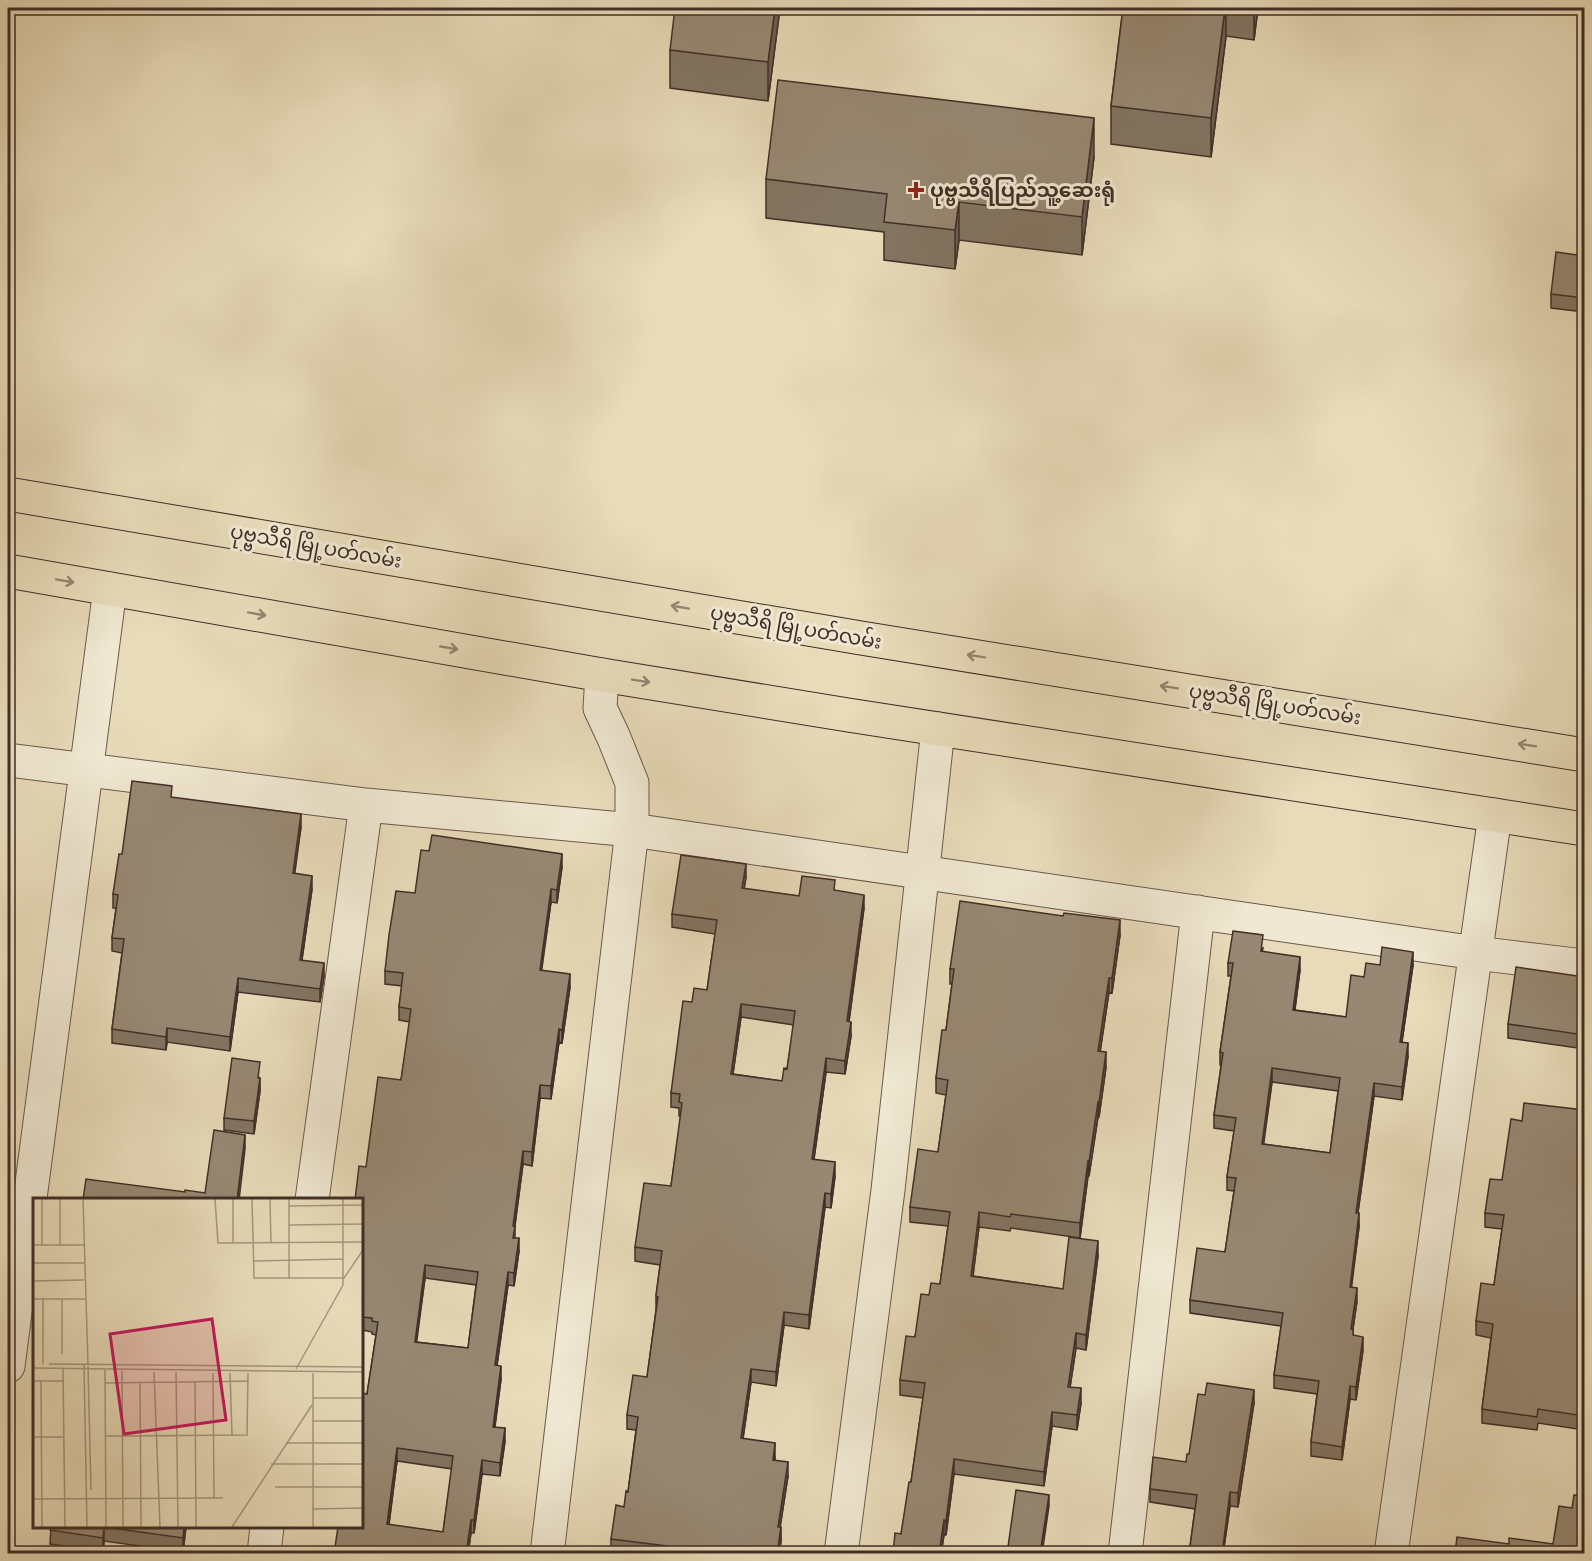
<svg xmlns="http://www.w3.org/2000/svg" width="1592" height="1561" font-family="'Libre Bodoni','Noto Sans Myanmar',serif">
	<rect width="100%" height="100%" fill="#e8dbb9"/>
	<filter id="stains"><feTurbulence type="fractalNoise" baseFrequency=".00333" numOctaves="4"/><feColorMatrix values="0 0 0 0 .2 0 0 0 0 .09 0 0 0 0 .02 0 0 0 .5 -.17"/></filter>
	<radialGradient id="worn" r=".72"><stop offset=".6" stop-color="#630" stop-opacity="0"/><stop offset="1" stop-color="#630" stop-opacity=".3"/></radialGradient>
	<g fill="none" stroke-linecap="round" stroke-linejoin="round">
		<defs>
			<path id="minor" d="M8 760 366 805 632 830 1476 953 1584 966
				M312 1200 366 805
				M8 1366 110 589
				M264 1554 267 1526
				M547 1554 632 830V783L614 738 600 708 602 675
				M841 1554 888 1190 938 729
				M1125 1554 1198 912
				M1391 1554 1495 815"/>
			<path id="primary" d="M8 494 861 638 1584 755
				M8 571 602 675 848 715 1584 829"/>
		</defs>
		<use href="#minor" stroke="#6a594c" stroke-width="35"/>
		<use href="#primary" stroke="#402e27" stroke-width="35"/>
		<use href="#minor" stroke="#f0e8d2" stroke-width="33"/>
		<use href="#primary" stroke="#e8dbb9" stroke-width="33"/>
	</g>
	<path fill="#827563" stroke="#402e27" stroke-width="1.5" fill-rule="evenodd" d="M780 8 768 101 670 88V50Z
		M1123 8H1258L1254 40 1226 36 1211 157 1111 144V106Z
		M1094 157 1082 255 959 240 955 269 884 260V232L766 218V179Z
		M1584 256V312L1551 308V294Z
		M172 798 301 827 294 873 312 889 302 960 324 976 320 1002 238 992 230 1051 167 1042 166 1050 112 1043V1029L122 953 112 951V938L116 908H113V894Z
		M562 867 557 903 551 902 541 970 570 987 562 1043 559 1042 551 1099 540 1098 532 1166 523 1164 515 1226V1238L519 1251 514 1286 508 1285 497 1366 501 1379 495 1427 505 1441 500 1476 482 1474 474 1533H471L468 1554H334L367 1394 376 1335 372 1334V1332L362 1330V1200L366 1167 401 1080 410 1022 399 1020V1007L402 986 385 984V971L415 893ZM425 1278 476 1285 468 1348 416 1342ZM397 1461 452 1469 443 1532 389 1525Z
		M746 877 744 889 799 896 835 891 864 908 849 1022 851 1036 845 1074 826 1072 814 1159 835 1176 831 1208 825 1207 809 1329 784 1325 776 1386 751 1382 743 1439 775 1457V1461L788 1476 780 1527 781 1541 779 1554H618L611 1553V1539L624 1507 628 1492 636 1430 627 1429V1415L647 1377 656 1310V1296L660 1265 635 1261V1247L671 1186 681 1116H679V1108L671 1107V1093L692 1002 707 990 715 934 672 927V914ZM741 1017 794 1025 787 1069 782 1081 733 1074Z
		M1120 935 1112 993 1109 992 1100 1052 1106 1067 1099 1117H1098L1089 1176H1088L1080 1238 1011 1228 1010 1231 979 1227 973 1276 1063 1289 1098 1256 1086 1350 1076 1348 1070 1387 1081 1403 1077 1430 1052 1426 1044 1486 954 1474 946 1535H944L941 1554H893L901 1534 911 1482 923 1398 900 1395V1380L929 1295 940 1284 948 1226 910 1222V1207L938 1152 946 1095 936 1093V1078L946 1030 952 984H950V969Z
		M1263 948 1262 952 1300 970 1295 1010 1346 1017 1364 977 1380 965H1413L1402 1042 1408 1056 1402 1100 1374 1096 1358 1213 1359 1227 1351 1287 1357 1301 1353 1329V1336L1363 1350 1356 1400 1350 1399 1342 1460 1311 1456V1442L1317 1394 1274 1388V1375L1281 1326 1190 1313V1300L1225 1252 1234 1191 1227 1190V1177L1234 1131 1214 1128V1115L1221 1066 1220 1065V1052L1231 976H1228V963ZM1272 1082 1338 1091 1330 1153 1263 1144Z
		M1584 977V1049L1508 1038V1024Z
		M259 1078 260 1091 254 1134 224 1130V1118Z
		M1584 1110V1430L1538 1423 1537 1430 1482 1423V1409L1491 1338 1476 1335V1321L1494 1285 1502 1229 1485 1227V1213L1502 1180 1522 1121Z
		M1254 1403 1238 1507 1230 1506 1223 1554H1189L1195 1509 1150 1502V1489L1186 1462Z
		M51 1527H186L183 1552 104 1541 103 1552 50 1544Z"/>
	<path fill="#6a5f50" stroke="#402e27" stroke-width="1.5" d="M775 8H780L768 101V62Z
		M1225 8H1226V36L1211 157V118Z
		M1254 8H1258L1254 40Z
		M1094 118V157L1082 255V217Z
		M959 202V240L955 269V230Z
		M9 778V793L8 803V788Z
		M301 814V827L293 887V873Z
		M562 854V867L557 903V890Z
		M746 864V877L742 902V888Z
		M312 876V889L300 973V960Z
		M551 889V902L540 983V970Z
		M864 895V908L847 1035V1021Z
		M1120 920V935L1112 993V978Z
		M1413 952V965L1400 1055V1042Z
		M1300 957V970L1293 1023V1010Z
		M324 963V976L320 1002V989Z
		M570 974V987L562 1043V1030Z
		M238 978V992L230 1051V1037Z
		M1109 978V992L1098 1066V1051Z
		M741 1004V1017L731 1088V1074Z
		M851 1022V1036L845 1074V1061Z
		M167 1028V1042L166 1050V1037Z
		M559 1029V1042L551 1099V1086Z
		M1408 1043V1056L1402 1100V1087Z
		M1106 1052V1067L1099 1117V1103Z
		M826 1058V1072L812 1173V1159Z
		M1272 1068V1082L1262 1157V1144Z
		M260 1078V1091L254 1134V1121Z
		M1374 1083V1096L1356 1226V1213Z
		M540 1085V1098L532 1166V1152Z
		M1098 1102V1117L1089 1176V1162Z
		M245 1135V1149L239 1200H237Z
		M523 1151V1164L513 1239V1226Z
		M1088 1161V1176L1080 1238V1223Z
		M835 1162V1176L831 1208V1194Z
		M825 1193V1207L809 1329V1315Z
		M979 1212V1227L971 1291V1276Z
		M1359 1213V1227L1350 1300V1287Z
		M519 1238V1251L514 1286V1273Z
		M1098 1241V1256L1086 1350V1335Z
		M425 1265V1278L415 1355V1342Z
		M508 1272V1285L495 1379V1365Z
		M1357 1288V1301L1351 1342V1329Z
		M784 1312V1325L776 1386V1372Z
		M1076 1333V1348L1068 1401V1387Z
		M1363 1337V1350L1356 1400V1387Z
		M501 1366V1379L493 1440V1427Z
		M751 1369V1382L741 1452V1438Z
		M1350 1386V1399L1342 1460V1447Z
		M1081 1388V1403L1077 1430V1415Z
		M1254 1390V1403L1238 1507V1493Z
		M1052 1412V1426L1044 1486V1472Z
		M505 1428V1441L500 1476V1463Z
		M775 1443V1457L773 1474V1460Z
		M397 1448V1461L387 1538V1524Z
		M954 1459V1474L946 1535V1521Z
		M482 1460V1474L474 1533V1520Z
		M788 1462V1476L778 1541V1527Z
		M1230 1492V1506L1223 1554H1222Z
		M1049 1495V1506L1042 1554H1040Z
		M471 1520V1533L468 1554H466Z
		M944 1520V1535L941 1554H939Z
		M104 1527V1541L103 1552V1538Z
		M184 1527H186L183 1552V1538Z
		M781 1527V1541L779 1554H777Z"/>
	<path fill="#978873" stroke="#402e27" stroke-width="1.5" fill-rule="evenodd" d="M675 8H775L768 62 670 50Z
		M1123 8H1225L1211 118 1111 106Z
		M778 80 1094 118 1082 217 959 202 955 230 884 222 887 194 766 179Z
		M1556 252 1584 256V298L1551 294Z
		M132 781 172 786 171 797 301 814 293 873 312 876 300 960 324 963 320 989 238 978 230 1037 167 1028 166 1037 112 1029 124 939 112 938 118 895 113 894 119 854H122Z
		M432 835 562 854 557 890 551 889 540 970 570 974 562 1030 559 1029 551 1086 540 1085 532 1152 523 1151 513 1226H515L513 1238H519L514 1273 508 1272 495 1365 501 1366 493 1427 505 1428 500 1463 482 1460 474 1520H471L466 1554H334L338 1527H362V1393L367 1394 378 1322 372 1321V1318L362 1317V1200H355L359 1166 366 1167 378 1077 401 1080 411 1009 399 1007 403 973 385 971 389 935 396 891 415 893 421 850 429 851ZM425 1265 478 1272 468 1348 415 1342ZM397 1448 453 1456 443 1532 387 1524Z
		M681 855 746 864 742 888 799 896 802 876 835 880 834 890 864 895 847 1021 851 1022 845 1061 826 1058 812 1159 835 1162 831 1194 825 1193 809 1315 784 1312 776 1372 751 1369 741 1438 775 1443 773 1460 788 1462 778 1527H781L777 1554H698L699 1550 611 1539 616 1505 624 1507 626 1491 628 1492 638 1417 627 1415 633 1375 647 1377 658 1297 656 1296 662 1251 635 1247 644 1183 671 1186 682 1103 679 1102 680 1094 671 1093 683 1001 692 1002 694 988 707 990 717 920 672 914ZM741 1004 795 1011 787 1069 784 1068 782 1081 731 1074Z
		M960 901 1063 916 1064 913 1120 920 1112 978H1109L1098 1051 1106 1052 1099 1103 1098 1102 1089 1162 1088 1161 1080 1223 1011 1214 1010 1217 979 1212 971 1276 1063 1289 1069 1237 1098 1241 1086 1335 1076 1333 1068 1387 1081 1388 1077 1415 1052 1412 1044 1472 954 1459 946 1521 944 1520 939 1554H893L895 1533 901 1534 909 1482H911L925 1383 900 1380 906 1336 915 1337 921 1294 929 1295 931 1283 940 1284 950 1212 910 1207 918 1149 938 1152 948 1080 936 1078 942 1030H946L954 969H950Z
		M1233 931 1263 935 1261 951 1300 957 1293 1010 1346 1017 1351 975 1364 977 1366 963 1380 965 1382 947 1413 952 1400 1042 1408 1043 1402 1087 1374 1083 1356 1213H1359L1350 1287 1357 1288 1351 1329H1353V1335L1363 1337 1356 1387 1350 1386 1342 1447 1311 1442 1319 1381 1274 1375 1283 1313 1190 1300 1197 1248 1225 1252 1236 1178 1227 1177 1236 1118 1214 1115 1223 1053 1220 1052 1233 963H1228ZM1272 1068 1340 1078 1330 1153 1262 1144Z
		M1516 967 1584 977V1035L1508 1024Z
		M232 1058 260 1062 258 1078H260L254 1121 224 1118Z
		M1524 1103 1584 1110V1416L1538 1409 1537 1417 1482 1409 1493 1324 1476 1321 1481 1283 1494 1285 1504 1215 1485 1213 1490 1179 1502 1180 1511 1119 1522 1121Z
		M214 1130 245 1135 237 1200H83L86 1179 185 1192V1190L205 1193Z
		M1207 1383 1254 1390 1238 1493 1230 1492 1222 1554H1189L1197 1495 1150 1489 1153 1457 1186 1462 1187 1454H1189L1198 1394 1205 1395Z
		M1016 1490 1049 1495 1040 1554H1007Z
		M1574 1495 1584 1496V1554H1455L1457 1537 1509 1544V1538L1553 1544 1559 1506 1572 1508Z
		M51 1527H104L103 1538 50 1530Z
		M104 1527H184L183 1538Z"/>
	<defs><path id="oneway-shaft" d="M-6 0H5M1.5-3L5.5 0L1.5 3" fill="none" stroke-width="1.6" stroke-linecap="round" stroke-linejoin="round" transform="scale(1.5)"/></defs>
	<g stroke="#948470">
		<use href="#oneway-shaft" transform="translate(65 581) rotate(10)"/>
		<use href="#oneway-shaft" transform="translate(680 607) rotate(-170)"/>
		<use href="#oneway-shaft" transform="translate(257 614) rotate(10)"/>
		<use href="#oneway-shaft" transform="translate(449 648) rotate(10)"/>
		<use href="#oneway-shaft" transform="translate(976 656) rotate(-171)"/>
		<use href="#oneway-shaft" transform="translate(641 681) rotate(9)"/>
		<use href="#oneway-shaft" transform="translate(1169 687) rotate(-171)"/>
		<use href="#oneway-shaft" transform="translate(1527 745) rotate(-171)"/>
	</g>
	<path fill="#8f2418" stroke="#f0e8d2" stroke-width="2" d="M913 181h6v6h6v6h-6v6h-6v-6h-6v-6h6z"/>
	<g text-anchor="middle" stroke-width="6" stroke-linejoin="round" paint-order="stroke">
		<g font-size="20" font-weight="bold" fill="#402e27" stroke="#f0e8d2" text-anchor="start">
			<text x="930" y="197">ပုဗ္ဗသီရိပြည်သူ့ဆေးရုံ</text>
		</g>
		<g font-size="20" fill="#402e27" stroke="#f0e8d2">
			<text transform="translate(316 546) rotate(10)" y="7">ပုဗ္ဗသီရိ မြို့ပတ်လမ်း</text>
			<text transform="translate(796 627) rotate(10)" y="7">ပုဗ္ဗသီရိ မြို့ပတ်လမ်း</text>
			<text transform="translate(1275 704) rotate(9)" y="7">ပုဗ္ဗသီရိ မြို့ပတ်လမ်း</text>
		</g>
	</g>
	<g transform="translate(33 1198)">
		<rect width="330" height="330" fill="#e8dbb9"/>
		<path fill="none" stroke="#a5967f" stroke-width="1.5" d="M9 1V47M50 1 55 167M182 1 185 45 330 44M219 1 221 80H311L330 52M237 1 238 45M256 1V81M256 8 330 7M256 27 330 26M200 45V1M0 47H51M27 47V1M220 63 310 61M0 65H51M0 83 51 82M0 101H52M10 101V166M29 101V156M16 166 330 169M51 167 54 329M55 168 58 292M0 170 330 174M30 171 32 329M263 171 310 87V1M72 172 73 329M89 173 90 329M121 174 127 329M143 174 145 329M180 175 181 300M197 175 199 237M0 183H31M8 183 9 329M162 183 163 329M107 184 108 329M72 185 215 183M280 200H330M279 223H330M72 238 214 237 215 175M0 239H31M253 245H330M238 266H330M242 289H330M0 301 190 300M280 311 330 310M199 329 279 207M280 329V175"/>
		<path fill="#c2185b" fill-opacity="0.15" stroke="#c2185b" stroke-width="3" d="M179 121 193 222 91 236 77 136Z"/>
		<rect width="330" height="330" fill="none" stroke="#402e27" stroke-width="3"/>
	</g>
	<rect width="1592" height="1561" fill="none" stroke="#e8dbb9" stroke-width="30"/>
	<rect x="9" y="9" width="1574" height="1543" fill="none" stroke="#402e27" stroke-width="3"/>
	<rect x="15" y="15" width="1562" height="1531" fill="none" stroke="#402e27" stroke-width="1.5"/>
	<rect width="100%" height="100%" filter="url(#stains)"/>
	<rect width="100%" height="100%" fill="url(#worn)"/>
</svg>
